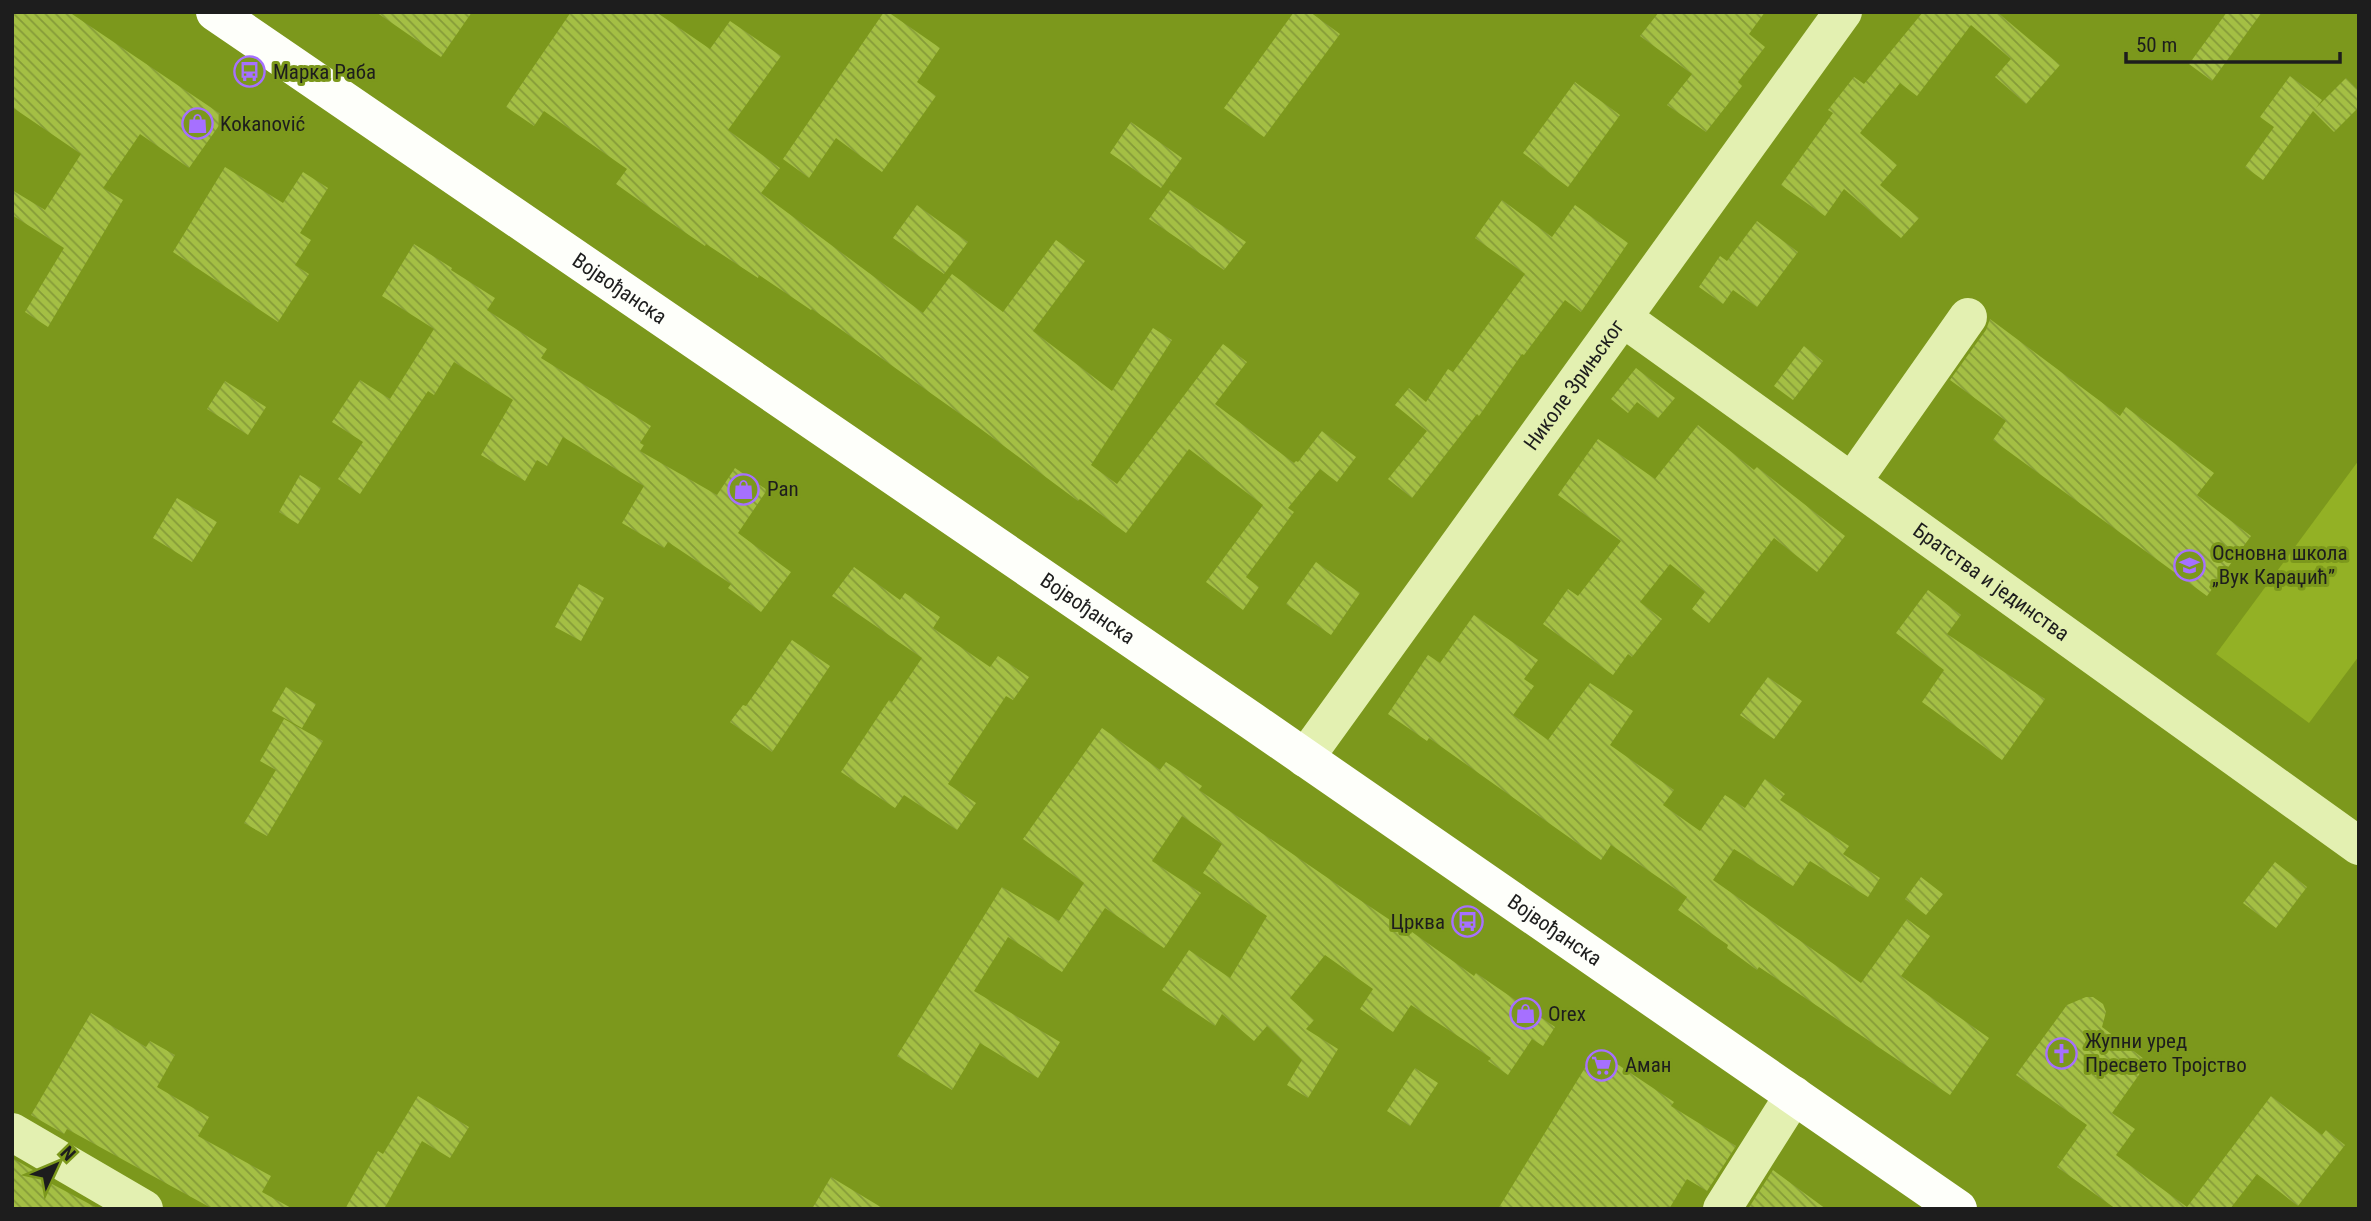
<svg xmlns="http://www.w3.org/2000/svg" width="2371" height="1221" font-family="'Roboto Condensed',sans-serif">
	<defs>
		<pattern id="building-back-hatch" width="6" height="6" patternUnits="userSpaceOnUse" patternTransform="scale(1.75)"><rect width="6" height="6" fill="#a4bf44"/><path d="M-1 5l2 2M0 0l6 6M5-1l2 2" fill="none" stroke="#859b38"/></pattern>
	</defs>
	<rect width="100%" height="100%" fill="#7c981c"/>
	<path fill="#93b125" d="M2359 460V656L2309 723 2216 654Z"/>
	<path fill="url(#building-back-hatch)" d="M12 12H69L225 117 189 168 140 134 103 188 123 200 48 327 25 312 64 248 12 215V190L45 210 81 154 12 107Z
		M376 12H472L441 57Z
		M571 12H656L710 49 730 21 781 56 728 130 780 168 761 193 923 313 952 274 1003 312 1056 240 1085 261 1033 331 1112 391 1153 328 1172 340 1091 465 1117 484 1223 344 1247 362 1215 404 1294 463 1296 461 1298 462 1322 431 1356 457 1337 482 1320 469 1288 508 1294 512 1246 577 1259 587 1243 610 1206 582 1263 505 1189 449 1126 533 1080 499 1078 501 970 421 812 309 811 310 759 275 758 278 706 244 705 246 661 216 616 184 627 169 544 111 534 126 506 107Z
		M884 12H888L940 48 917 82 936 96 882 172 836 138 809 178 783 159Z
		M1294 12H1310L1340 34 1264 137 1224 108Z
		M1659 12H1765L1749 34 1765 47 1738 82 1742 86 1706 132 1667 105 1692 74 1640 36Z
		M1923 12H1997L2060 65 2026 104 1995 77 2011 59 1971 25 1917 96 1900 83 1860 133 1897 165 1880 185 1919 218 1901 238 1844 189 1825 216 1781 185 1833 113 1828 110 1854 77 1864 84Z
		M2227 12H2262L2212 81 2189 64Z
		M2290 76 2322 100 2316 108 2346 78 2359 91V107L2334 132 2313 111 2263 180 2245 167 2274 127 2260 117Z
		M1575 82 1620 115 1568 187 1523 153Z
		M1131 122 1182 158 1161 188 1110 153Z
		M225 167 283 203 303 172 328 188 300 233 311 240 295 265 309 274 278 322 173 252Z
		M1170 190 1246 242 1224 270 1149 219Z
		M1502 200 1552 237 1575 205 1628 243 1581 312 1565 300 1524 355 1522 354 1479 416 1477 414 1412 498 1388 479 1427 431 1395 405 1409 388 1426 402 1448 369 1453 372 1525 274 1475 238Z
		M917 205 968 242 944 274 893 238Z
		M1757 221 1798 252 1757 307 1733 290 1723 304 1699 287 1720 256 1727 261Z
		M414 244 452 268 451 270 495 298 487 310 547 349 541 358 651 426 640 443 644 445 640 451 717 495 735 468 767 490 738 533 791 572 761 612 728 588 731 584 668 542 664 548 622 523 644 486 563 437 547 466 537 460 525 481 481 455 513 400 454 362 434 395 428 391 360 494 338 479 363 442 332 422 360 380 390 399 434 329 382 296Z
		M1990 319 2120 416 2126 407 2214 473 2197 495 2251 536 2207 596 1993 440 2006 421 1950 380 1986 330Z
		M1804 346 1823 361 1793 400 1774 386Z
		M1636 368 1675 398 1658 418 1637 402 1628 413 1611 399Z
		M225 381 266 407 248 435 207 409Z
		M1698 425 1754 470 1757 467 1845 536 1817 572 1774 538 1709 623 1692 609 1705 592 1670 564 1640 602 1662 619 1632 657 1628 654 1613 675 1543 624 1568 589 1578 596 1621 541 1558 495 1598 439 1655 479Z
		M300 475 321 488 298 524 279 512Z
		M177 498 217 522 192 562 153 538Z
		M1316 562 1360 593 1331 635 1286 604Z
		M854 567 900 600 905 593 940 617 933 628 990 667 998 656 1029 677 1013 700 1006 696 948 784 976 803 957 830 904 795 895 808 841 772 889 700 892 702 922 658 832 596Z
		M579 584 604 598 581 641 555 627Z
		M1928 590 1961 615 1947 634 2045 699 2002 760 1922 702 1944 670 1896 633Z
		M1474 615 1538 660 1524 679 1534 686 1513 715 1548 740 1590 683 1633 711 1610 745 1674 790 1663 805 1700 831 1725 795 1745 808 1765 779 1785 794 1780 800 1849 846 1843 854 1880 878 1868 897 1810 861 1793 886 1734 849 1713 880 1861 983 1907 919 1930 936 1901 976 1989 1038 1950 1095 1759 967 1757 970 1727 948 1728 945 1678 910 1687 897 1611 845 1601 860 1429 738 1427 741 1388 714 1428 655 1440 663Z
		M792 640 830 666 772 752 730 722 743 705 746 706Z
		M1768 677 1802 701 1774 739 1740 715Z
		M286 687 316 704 302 728 272 711Z
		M284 719 323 741 267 836 244 823 276 770 260 761Z
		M1102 728 1160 770 1166 762 1202 786 1199 790 1360 900 1411 934 1412 932 1474 976 1476 973 1555 1027 1543 1046 1532 1039 1508 1075 1488 1061 1491 1058 1411 1005 1393 1032 1360 1009 1373 989 1325 955 1290 998 1314 1020 1306 1029 1338 1049 1308 1098 1287 1085 1302 1060 1267 1026 1254 1041 1222 1014 1215 1026 1162 990 1189 950 1230 978 1267 916 1203 873 1222 844 1182 816 1152 861 1201 893 1164 948 1105 908 1062 972 1008 937 974 991 1060 1042 1038 1078 980 1043 952 1090 897 1056 1002 887 1059 921 1084 883 1023 839Z
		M2275 862 2307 887 2276 928 2243 903Z
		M1921 877 1943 894 1926 915 1905 899Z
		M2086 997H2093L2103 1004 2106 1012 2102 1027 2148 1062 2112 1113 2135 1129 2116 1155 2187 1207 2271 1096 2322 1135 2326 1130 2345 1145 2298 1206 2257 1174 2230 1209H2116L2057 1167 2087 1125 2016 1075 2067 1005Z
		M91 1013 146 1047 150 1041 175 1055 157 1087 209 1117 198 1136 271 1176 262 1192 293 1209H213L67 1129 64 1134 31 1115Z
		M1596 1050 1674 1102 1671 1106 1736 1146 1707 1191 1687 1179 1669 1209H1498Z
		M1415 1068 1438 1083 1410 1126 1387 1111Z
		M418 1096 469 1127 450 1158 422 1141 384 1209H345L378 1151 383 1154Z
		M12 1158 38 1173 37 1176 99 1209H12Z
		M1773 1170 1826 1209H1748Z
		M831 1177 884 1209H812Z"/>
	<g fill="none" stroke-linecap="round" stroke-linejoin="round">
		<g stroke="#e3f0b1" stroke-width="38">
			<path id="s1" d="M1623 318 2359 846"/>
			<path d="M1852 482 1968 317"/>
			<path id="s2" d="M1305 758 1843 12"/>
			<path d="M12 1132 144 1209"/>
			<path d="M1722 1209 1794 1095"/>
		</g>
		<path stroke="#fefffa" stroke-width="38" id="s3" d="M215 12 1252 721 1958 1209"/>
	</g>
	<defs>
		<symbol id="bus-ring" viewBox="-11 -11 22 22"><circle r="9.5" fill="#7c981c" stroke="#a670ff" stroke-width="1.5"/><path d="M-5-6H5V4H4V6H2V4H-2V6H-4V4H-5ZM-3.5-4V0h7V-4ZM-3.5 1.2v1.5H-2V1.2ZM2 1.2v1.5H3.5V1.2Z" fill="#a670ff"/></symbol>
		<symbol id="shop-ring" viewBox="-11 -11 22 22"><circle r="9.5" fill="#7c981c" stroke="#a670ff" stroke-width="1.5"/><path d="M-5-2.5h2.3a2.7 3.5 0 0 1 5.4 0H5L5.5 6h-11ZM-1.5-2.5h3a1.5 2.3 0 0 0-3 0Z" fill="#a670ff"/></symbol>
		<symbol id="school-ring" viewBox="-11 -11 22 22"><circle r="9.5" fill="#7c981c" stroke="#a670ff" stroke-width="1.5"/><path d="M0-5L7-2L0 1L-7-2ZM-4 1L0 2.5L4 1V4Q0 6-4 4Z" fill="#a670ff"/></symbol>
		<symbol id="church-ring" viewBox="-11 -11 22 22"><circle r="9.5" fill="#7c981c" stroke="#a670ff" stroke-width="1.5"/><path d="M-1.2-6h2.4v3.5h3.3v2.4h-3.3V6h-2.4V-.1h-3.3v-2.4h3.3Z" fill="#a670ff"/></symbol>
		<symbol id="supermarket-ring" viewBox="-11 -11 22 22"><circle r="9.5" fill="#7c981c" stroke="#a670ff" stroke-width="1.5"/><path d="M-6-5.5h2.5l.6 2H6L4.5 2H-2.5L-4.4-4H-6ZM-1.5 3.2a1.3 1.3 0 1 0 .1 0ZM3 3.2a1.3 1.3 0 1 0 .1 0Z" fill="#a670ff"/></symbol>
	</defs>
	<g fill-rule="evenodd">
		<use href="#bus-ring" x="232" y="54" width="35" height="35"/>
		<use href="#shop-ring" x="180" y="106" width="35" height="35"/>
		<use href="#shop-ring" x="726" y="472" width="35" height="35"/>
		<use href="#school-ring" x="2172" y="548" width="35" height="35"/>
		<use href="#bus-ring" x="1450" y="904" width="35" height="35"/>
		<use href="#shop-ring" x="1508" y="996" width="35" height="35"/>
		<use href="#church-ring" x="2044" y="1036" width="35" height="35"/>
		<use href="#supermarket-ring" x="1584" y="1048" width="35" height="35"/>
	</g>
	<g text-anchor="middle" stroke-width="6" stroke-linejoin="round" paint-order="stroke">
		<g font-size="21" fill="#1d1d1d" stroke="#7c981c" text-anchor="start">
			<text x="273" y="79">Марка Раба</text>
			<text x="220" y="131">Kokanović</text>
			<text x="767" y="496">Pan</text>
			<text x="2212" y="560">Основна школа<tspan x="2212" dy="24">„Вук Караџић”</tspan></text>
			<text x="1445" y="929" text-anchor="end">Црква</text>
			<text x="1548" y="1021">Orex</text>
			<text x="2085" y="1048">Жупни уред<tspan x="2085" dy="24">Пресвето Тројство</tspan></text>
			<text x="1625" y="1072">Аман</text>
		</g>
		<g font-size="21" fill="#1d1d1d" stroke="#7c981c">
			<text dy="7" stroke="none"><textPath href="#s3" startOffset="490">Војвођанска</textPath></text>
			<text dy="7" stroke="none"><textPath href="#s2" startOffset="460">Николе Зрињског</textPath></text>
			<text dy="7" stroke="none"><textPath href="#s1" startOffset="453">Братства и јединства</textPath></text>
			<text dy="7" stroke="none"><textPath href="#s3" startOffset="1057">Војвођанска</textPath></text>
			<text dy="7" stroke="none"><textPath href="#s3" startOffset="1624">Војвођанска</textPath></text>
		</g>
	</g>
	<rect width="2371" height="1221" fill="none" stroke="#1d1d1d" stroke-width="28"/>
	<g transform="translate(56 1165) rotate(46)" stroke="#7c981c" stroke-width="5" paint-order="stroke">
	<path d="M0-5L12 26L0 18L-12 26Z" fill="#1d1d1d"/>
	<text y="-10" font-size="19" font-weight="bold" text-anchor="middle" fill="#1d1d1d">N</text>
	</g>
	<path d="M2126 52v10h214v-10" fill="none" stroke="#1d1d1d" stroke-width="3.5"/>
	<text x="2136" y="52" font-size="21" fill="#1d1d1d" stroke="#7c981c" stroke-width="5" paint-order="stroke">50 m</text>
</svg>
